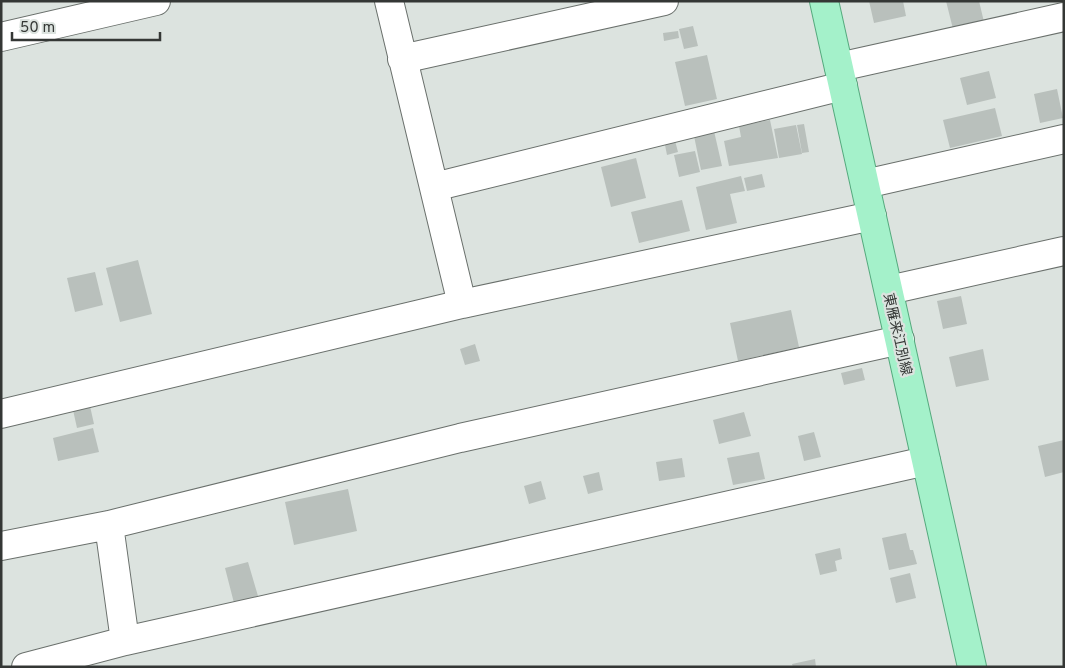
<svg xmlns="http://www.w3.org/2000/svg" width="1065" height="668" viewBox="0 0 1065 668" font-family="Overpass,'Noto Sans JP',sans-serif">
<rect width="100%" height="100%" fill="#dce3df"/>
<path fill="#b9c0bc" d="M869,1H903L906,16L874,23Z
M946,1H979L984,22L953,29Z
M693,26L698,46L684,49L679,29Z
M678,31L679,38L664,41L663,33Z
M707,55L717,99L685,106L675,62Z
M989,71L996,98L967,105L960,78Z
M1057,89L1063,118L1040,123L1034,94Z
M995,108L1002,136L950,148L943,120Z
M770,120L778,158L729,166L724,141L741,137L739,126Z
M804,124L809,152L802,153L797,125Z
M796,125L802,154L779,158L774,129Z
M714,131L722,166L701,170L694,136Z
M673,133L678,152L667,155L663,135Z
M695,151L700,172L679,177L674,155Z
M636,158L646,198L611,207L601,167Z
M762,174L765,187L747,191L744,178Z
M741,176L745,191L730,194L737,223L706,230L696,187Z
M682,200L690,231L639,243L631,212Z
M138,260L152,314L120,322L106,268Z
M95,272L103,305L75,312L67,278Z
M961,296L967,324L943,329L937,301Z
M791,310L799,347L738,361L730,323Z
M475,344L480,361L465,365L460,349Z
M983,349L989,380L956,387L949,357Z
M862,368L865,380L844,385L841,373Z
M90,406L94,424L77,428L73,410Z
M744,412L751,436L719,444L713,420Z
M93,428L99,452L58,461L53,438Z
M814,432L821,457L804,461L798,436Z
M1064,440V472L1045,477L1038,446Z
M759,452L765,479L733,485L727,458Z
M682,458L685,477L659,481L656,462Z
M599,472L603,490L588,494L583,476Z
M541,481L546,499L529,504L524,486Z
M348,489L357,531L294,545L285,502Z
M906,533L910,550H913L917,564L889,570L882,538Z
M840,548L842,559L835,561L837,571L820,575L815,554Z
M248,562L258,596L234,603L225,568Z
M910,573L916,598L896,603L890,578Z
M815,659L816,667H793L792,664Z"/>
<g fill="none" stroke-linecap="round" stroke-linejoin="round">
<g stroke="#6a706c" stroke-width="30">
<path id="minor" d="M389,1L462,304
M1,37L156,1
M402,59L664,1
M839,67L1064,17
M865,184L1064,139
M434,187L843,86
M889,290L1064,251
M1,414L462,304L872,216
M1,546L109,525L460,438L900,340
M125,641L926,461
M26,667L125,641L109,525"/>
</g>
<g stroke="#55aa7e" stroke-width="30">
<path id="major" d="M824,1L972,667"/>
</g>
<use href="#minor" stroke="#fff" stroke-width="28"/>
<use href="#major" stroke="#a4f1ca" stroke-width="28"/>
</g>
<g text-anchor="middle" stroke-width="4.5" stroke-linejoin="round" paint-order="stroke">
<g font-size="14" fill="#343735" stroke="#dce3df">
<text transform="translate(898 334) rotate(77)" y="5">東雁来江別線</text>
</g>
</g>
<rect width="1065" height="668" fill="none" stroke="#343735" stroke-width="5"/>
<path d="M12 32v8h148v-8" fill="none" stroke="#343735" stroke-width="2.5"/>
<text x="20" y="32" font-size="15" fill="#343735" stroke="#dce3df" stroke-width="4" paint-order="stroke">50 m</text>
</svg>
